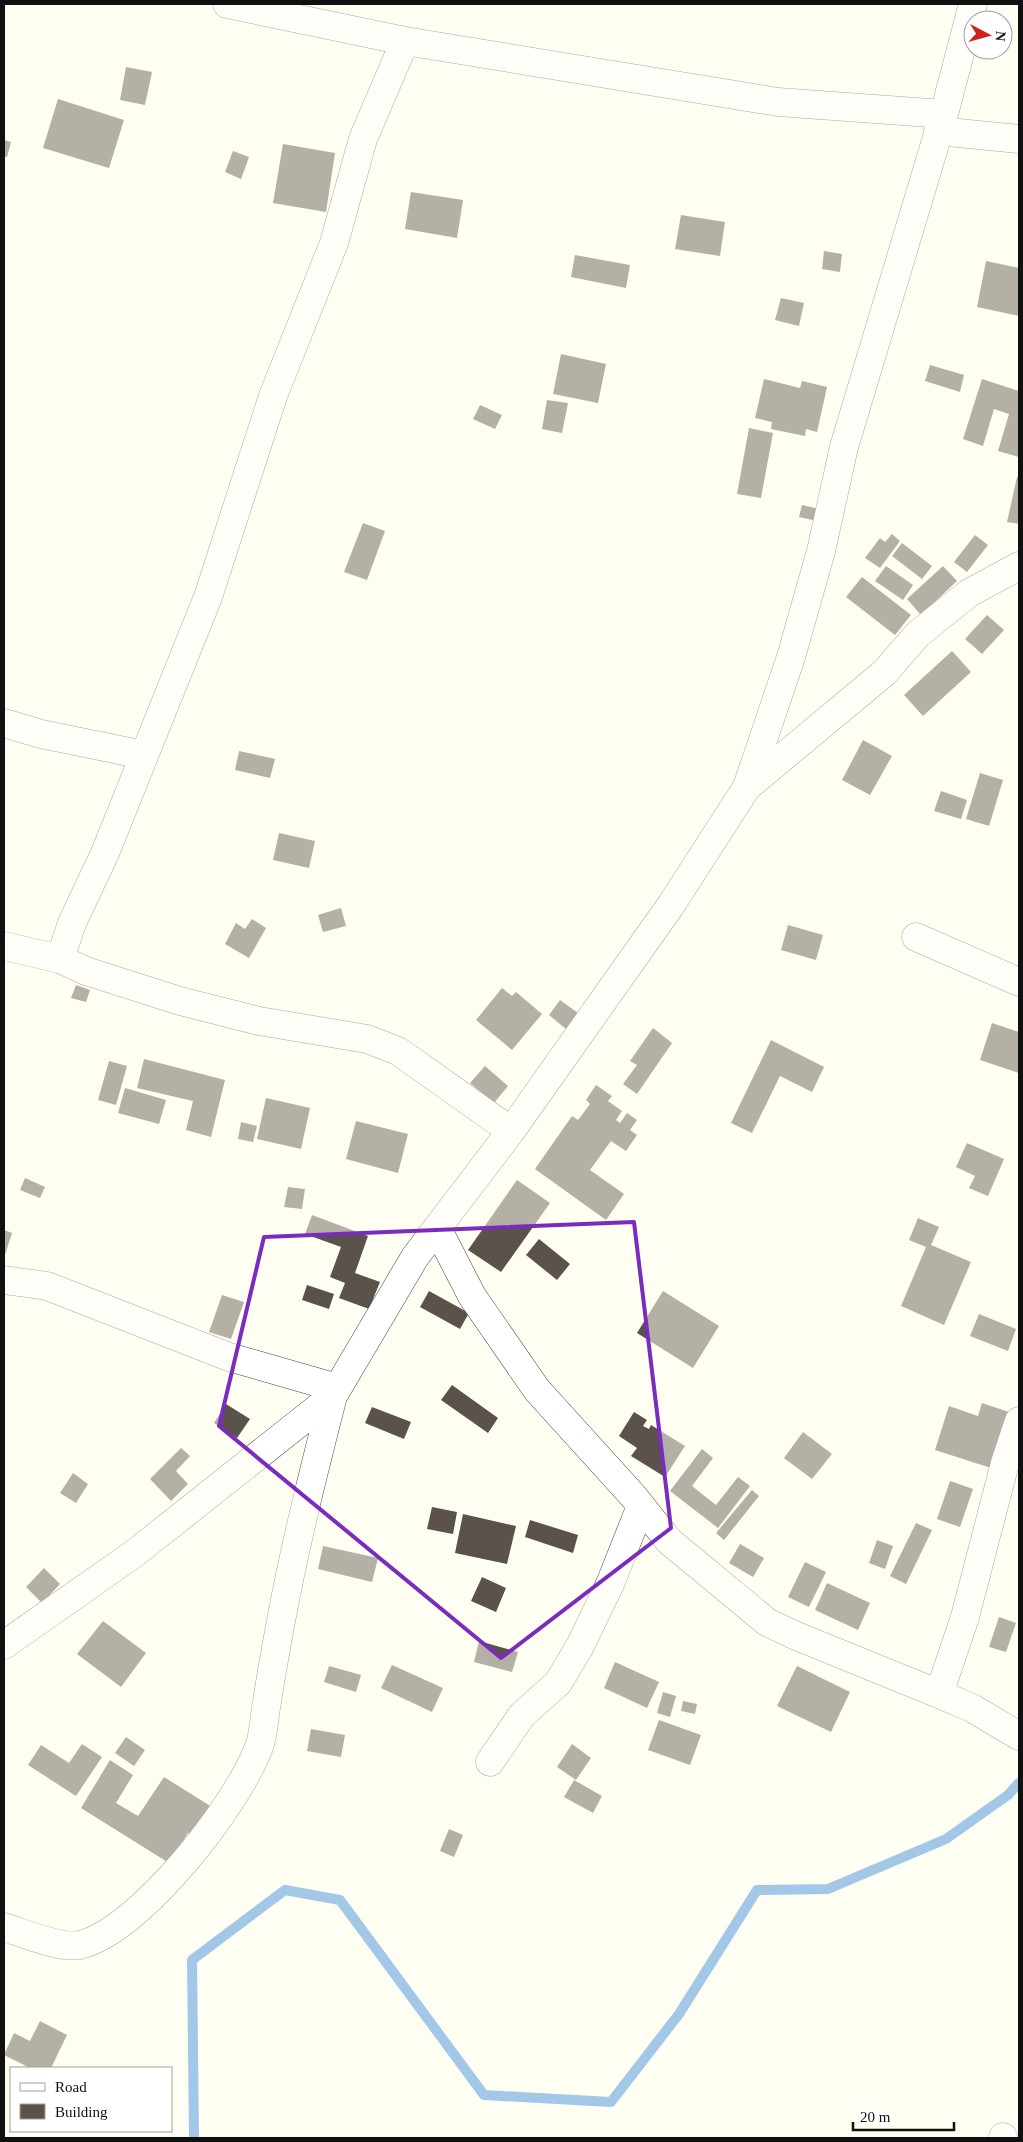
<svg xmlns="http://www.w3.org/2000/svg" width="1023" height="2142" viewBox="0 0 1023 2142" font-family="'Times New Roman',serif">
<rect width="100%" height="100%" fill="#fffef3"/>
<g fill="none" stroke-linecap="round" stroke-linejoin="round">
<path stroke="#3286da" stroke-width="10" d="M194,2138L192,1960L285,1890L340,1900L484,2095L611,2102L679,2014L757,1890L828,1889L946,1839L1008,1795L1019,1783"/>
</g>
<path fill="#5a524b" d="M126,67L152,72L145,105L120,100Z
M58,99L124,120L109,168L43,148Z
M4,140L11,142L7,157L4,156Z
M283,144L335,153L326,212L273,203Z
M233,151L249,157L241,179L225,172Z
M411,192L463,200L457,238L405,229Z
M681,215L725,222L720,256L675,249Z
M824,251L842,254L840,272L822,269Z
M575,255L630,265L626,288L571,277Z
M986,261L1019,268V316L977,307Z
M781,298L804,303L799,326L775,320Z
M561,354L606,364L598,403L553,394Z
M930,365L964,375L960,392L925,381Z
M764,379L800,388L802,381L827,387L817,432L806,429L805,436L771,429L772,422L755,418Z
M982,379L1019,391V457L998,451L1009,414L994,409L983,446L963,439Z
M547,400L568,403L562,433L542,429Z
M480,405L502,415L495,429L473,419Z
M749,428L773,433L761,498L737,494Z
M1017,477H1019V524L1007,522Z
M802,505L819,509L817,521L799,517Z
M363,523L385,531L367,580L344,572Z
M892,534L900,541L880,568L865,558L880,538L885,542Z
M975,535L988,545L967,572L954,562Z
M902,543L932,566L922,579L892,556Z
M886,566L913,585L903,600L875,581Z
M943,566L957,581L921,615L907,599Z
M862,577L911,615L895,635L846,597Z
M987,615L1004,630L982,654L965,639Z
M952,651L971,672L923,716L904,695Z
M863,740L892,756L870,795L842,780Z
M239,751L275,759L270,778L235,770Z
M980,773L1003,780L989,826L966,819Z
M941,791L967,800L961,819L934,811Z
M279,833L315,841L309,868L273,860Z
M341,908L346,926L323,932L318,915Z
M252,919L266,928L249,958L225,944L236,923L245,929Z
M788,925L823,935L816,960L781,950Z
M76,985L90,990L86,1002L71,998Z
M502,988L512,996L516,992L542,1014L512,1050L476,1020Z
M560,1000L578,1013L566,1029L549,1015Z
M992,1023L1019,1032V1073L980,1060Z
M653,1028L672,1043L637,1094L623,1084L637,1065L630,1061Z
M771,1040L824,1067L812,1092L780,1076L752,1133L731,1123Z
M144,1059L225,1080L211,1137L186,1130L193,1101L137,1088Z
M109,1061L127,1066L116,1105L98,1100Z
M485,1066L508,1086L494,1103L470,1083Z
M596,1085L612,1096L608,1101L622,1111L616,1120L620,1123L627,1113L637,1120L630,1130L637,1135L626,1151L611,1141L590,1170L624,1194L606,1220L535,1169L572,1116L578,1120L590,1104L586,1100Z
M125,1088L166,1100L159,1124L118,1113Z
M266,1098L310,1108L301,1149L257,1139Z
M356,1121L408,1134L398,1173L346,1159Z
M241,1122L257,1126L253,1142L238,1139Z
M967,1143L1004,1159L988,1196L969,1188L975,1176L956,1167Z
M25,1178L45,1187L40,1198L20,1190Z
M517,1180L550,1203L501,1272L468,1250Z
M288,1187L305,1189L302,1209L284,1207Z
M312,1215L368,1236L355,1273L380,1282L369,1309L339,1298L345,1283L330,1277L341,1247L305,1234Z
M918,1218L939,1227L931,1245L971,1262L944,1325L901,1306L926,1247L909,1240Z
M4,1230L12,1233L4,1258Z
M539,1239L570,1264L557,1280L526,1255Z
M307,1285L334,1294L329,1309L302,1300Z
M429,1291L469,1313L460,1329L420,1307Z
M663,1291L719,1326L693,1368L637,1333Z
M222,1295L244,1302L231,1339L209,1332Z
M979,1314L1016,1329L1008,1351L970,1336Z
M452,1385L498,1418L488,1433L441,1400Z
M982,1403L1009,1412L991,1468L935,1450L949,1406L978,1416Z
M226,1404L250,1419L237,1438L214,1423Z
M372,1407L411,1422L404,1439L365,1423Z
M634,1412L647,1420L643,1426L649,1429L651,1425L685,1446L665,1477L631,1456L637,1448L619,1436Z
M803,1432L832,1454L812,1479L784,1458Z
M181,1448L190,1456L176,1471L188,1484L171,1501L150,1479Z
M702,1449L713,1458L692,1486L716,1505L738,1477L750,1486L718,1528L670,1491Z
M73,1473L88,1484L76,1503L60,1493Z
M950,1481L973,1489L960,1527L937,1519Z
M752,1490L759,1496L724,1540L716,1533Z
M432,1507L457,1512L453,1534L427,1529Z
M463,1514L516,1526L507,1564L455,1553Z
M530,1520L578,1535L573,1553L525,1537Z
M916,1523L932,1530L906,1584L890,1576Z
M877,1540L893,1546L885,1569L869,1563Z
M740,1544L764,1558L753,1577L729,1563Z
M323,1546L378,1558L372,1582L318,1569Z
M805,1562L826,1572L809,1607L788,1597Z
M44,1568L60,1584L42,1603L26,1587Z
M482,1577L506,1588L496,1612L471,1601Z
M827,1583L870,1603L858,1630L815,1610Z
M999,1617L1016,1623L1006,1652L989,1647Z
M103,1621L146,1653L121,1687L77,1654Z
M479,1641L518,1652L512,1672L474,1662Z
M615,1662L659,1682L647,1708L604,1688Z
M392,1665L443,1688L432,1712L381,1688Z
M329,1666L361,1675L356,1692L324,1682Z
M797,1666L850,1692L831,1732L777,1706Z
M663,1692L676,1696L670,1717L657,1713Z
M683,1701L697,1704L695,1714L681,1711Z
M659,1720L701,1735L690,1765L648,1750Z
M311,1729L345,1735L341,1757L307,1751Z
M126,1737L145,1750L134,1766L115,1753Z
M82,1744L102,1757L76,1796L28,1765L41,1745L69,1763Z
M572,1744L591,1758L576,1780L557,1767Z
M110,1760L133,1775L116,1803L138,1816L164,1777L212,1807L194,1837L188,1833L169,1863L81,1808Z
M574,1780L602,1796L593,1813L564,1797Z
M449,1829L463,1835L454,1857L440,1851Z
M40,2021L67,2035L51,2068H30L4,2055L14,2033L30,2041Z"/>
<g fill="none" stroke-linecap="round" stroke-linejoin="round">
<g stroke="#434343" stroke-width="29">
<path id="street" d="M227,4L405,41L778,102L944,114
M938,131L1019,139
M4,723L41,734L144,755
M747,787L884,673L918,634L969,593L1019,566
M916,937L1019,982
M4,946L60,959L86,971L180,1001L259,1021L367,1039L398,1051L511,1131
M60,959L72,923L105,853L208,597L273,396L334,243L363,139L405,41
M437,1228L472,1296L537,1390L634,1497L669,1541L767,1622L794,1635L939,1694L972,1708L1019,1736
M4,1280L47,1286L229,1357L337,1388
M4,1645L135,1553L333,1396L415,1257L511,1131L671,905L747,787L791,657L821,551L844,447L944,114L973,4
M939,1694L965,1617L1005,1463L1019,1421
M490,1762L522,1715L558,1683L580,1646L610,1584L641,1506
M4,1927C23,1933 61,1949 80,1945C141,1930 238,1804 259,1747C264,1734 264,1717 267,1702C271,1675 276,1648 281,1621C295,1545 314,1470 333,1396
M1003,2138V2137"/>
</g>
<use href="#street" stroke="#fff" stroke-width="28"/>
</g>
<path d="M0 0H1023V2142H0ZM634,1222L671,1528L501,1658L219,1426L264,1237Z" fill="#fffef3" fill-opacity=".55" fill-rule="evenodd"/>
<path fill="none" stroke="#7b2cbf" stroke-width="4" stroke-linejoin="round" d="M634,1222L671,1528L501,1658L219,1426L264,1237Z"/>
<rect width="1023" height="2142" fill="none" stroke="#101010" stroke-width="10"/>
<rect x="10" y="2067" width="162" height="65" fill="#ffffff" stroke="#9f9f9f"/>
<rect x="20" y="2083" width="25" height="8" fill="#ffffff" stroke="#9f9f9f"/>
<text x="55" y="2092" font-size="15" fill="#101010">Road</text>
<rect x="20" y="2104" width="25" height="15" fill="#5a524b" stroke="#9f9f9f"/>
<text x="55" y="2117" font-size="15" fill="#101010">Building</text>
<g transform="translate(988 35) rotate(96)"><circle r="24" fill="#ffffff" stroke="#9f9f9f"/>
<path d="M0-4L9 19L0 12L-9 19Z" fill="#ce231a"/>
<text y="-8" font-size="14" font-weight="bold" text-anchor="middle" fill="#101010">N</text>
</g>
<path d="M853 2122v8h101v-8" fill="none" stroke="#101010" stroke-width="2.5"/>
<text x="860" y="2122" font-size="15" fill="#101010" stroke="#ffffff" stroke-width="4" paint-order="stroke">20 m</text>
</svg>
